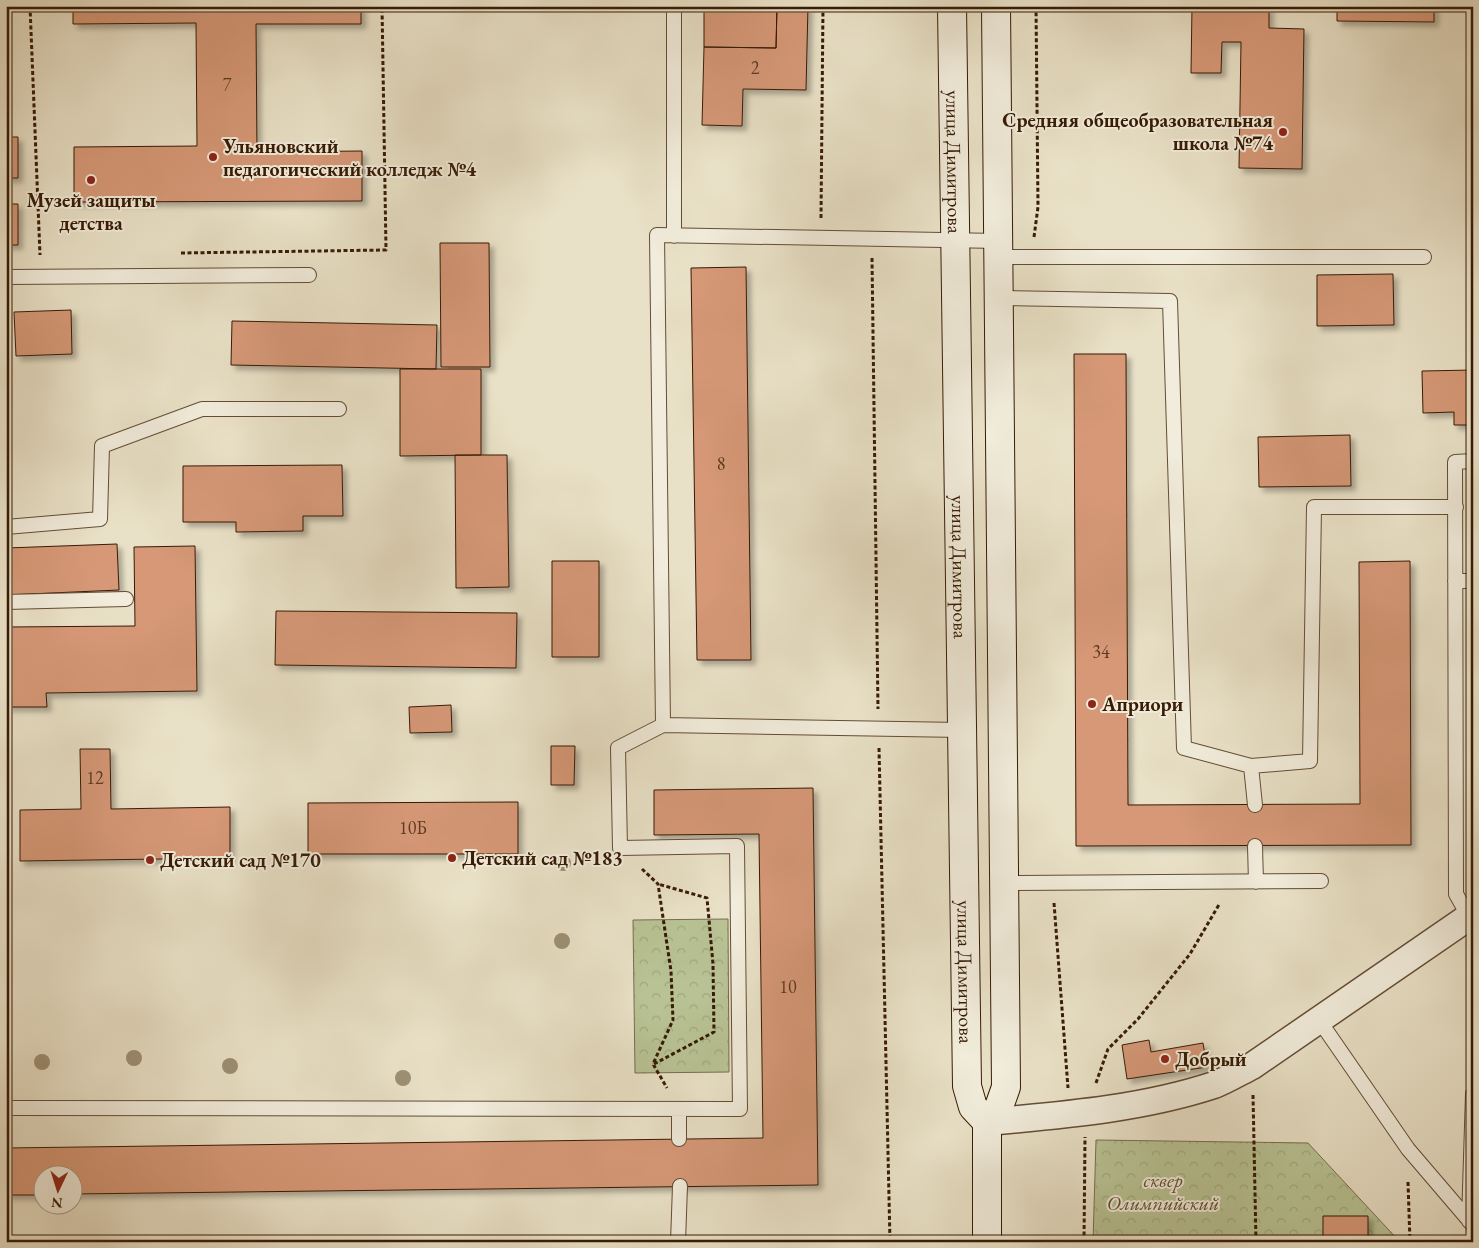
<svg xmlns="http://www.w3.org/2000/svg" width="1479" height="1248" viewBox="0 0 1479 1248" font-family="'EB Garamond',serif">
<defs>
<pattern id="park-crowns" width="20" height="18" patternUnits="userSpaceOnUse" patternTransform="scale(1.25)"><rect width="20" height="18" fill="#b8c294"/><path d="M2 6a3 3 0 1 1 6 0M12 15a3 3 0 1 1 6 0" fill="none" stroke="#9fa67e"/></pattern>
<filter id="shadow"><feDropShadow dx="4.5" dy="4.5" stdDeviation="2.5" flood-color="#0004"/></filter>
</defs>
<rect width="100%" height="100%" fill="#e9e1c7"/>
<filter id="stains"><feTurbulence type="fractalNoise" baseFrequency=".004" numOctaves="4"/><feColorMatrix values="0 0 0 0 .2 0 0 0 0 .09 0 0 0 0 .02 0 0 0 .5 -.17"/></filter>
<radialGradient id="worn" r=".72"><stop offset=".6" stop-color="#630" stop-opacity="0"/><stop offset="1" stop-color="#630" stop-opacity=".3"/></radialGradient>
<path fill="url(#park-crowns)" stroke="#786e4c" d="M728,919L729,1072L635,1073L633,920Z
M1096,1140L1308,1143L1400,1242H1093Z"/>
<path fill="#d69877" stroke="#371b05" filter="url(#shadow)" d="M73,6H361V24H256L257,152L362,151V201L74,202V147L197,146L196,23L73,24Z
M704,6H777L776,48L704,47Z
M777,6H808L806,90L743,89L742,126L702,125L704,47L776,48Z
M1192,6H1269V28L1304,29L1302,169L1239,168L1241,42H1222L1221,73H1191Z
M1337,6H1434V22L1337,21Z
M6,137H18V178H6Z
M6,204H18V245H6Z
M440,243H489L490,367H441Z
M746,267L751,660H697L691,268Z
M1393,274L1394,325L1317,326V275Z
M71,310L72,354L16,356L14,312Z
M232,321L437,325L436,369L231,365Z
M1074,354H1126L1128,805L1360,804L1359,562L1410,561L1411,845L1076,846Z
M400,369H481V455L400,456Z
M1473,370V425H1454V412L1423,413L1422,371Z
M1350,435L1351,486L1259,487L1258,437Z
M455,455H507L509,587L456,588Z
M342,465L343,516H303V531L236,532V522H183V466Z
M117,544L119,590L6,595V548Z
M195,546L197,691L46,693L47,707H6V627L135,626L134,547Z
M552,561H599V657H552Z
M276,611L517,613L516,668L275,665Z
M451,705L452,732L410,733L409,707Z
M551,746H575L574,785H551Z
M80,749H110L111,809L230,807V858L20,861V810L81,809Z
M813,788L818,1185L72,1194V1176H42V1195H6V1148L763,1138L759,834L654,835V790Z
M518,802V854H308V803Z
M1149,1040L1151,1052L1203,1043L1207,1067L1127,1079L1122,1045Z
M1323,1216H1368V1242H1323Z"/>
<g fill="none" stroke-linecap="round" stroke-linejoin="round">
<g stroke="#644c36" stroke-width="16">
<path id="lane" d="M674,6V236
M999,257H1424
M6,277L309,275
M998,298L1170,301L1184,748L1251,766L1310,761L1314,507H1456
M6,527L100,519L102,446L202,409H339
M1455,581H1473
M6,602L126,599
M663,725L962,730
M1251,766L1255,805
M1255,846L1256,882
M1004,883L1321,881
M1469,917L1456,894L1455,462L1473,461
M1319,1020L1408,1149L1473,1225
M6,1108L740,1109L737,846L620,848L618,748L663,725L657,235L999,241
M679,1139V1110
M1469,1221L1473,1094
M678,1242L680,1186"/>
</g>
<g stroke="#644c36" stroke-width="29">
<path id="street" d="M987,1122C1063,1115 1141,1109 1214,1085C1227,1080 1240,1072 1252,1066L1473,914"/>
</g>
<g stroke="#371b05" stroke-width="30">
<g id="secondary">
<path id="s1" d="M952,6L967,1086L973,1107L987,1122"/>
<path d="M987,1242V1122L999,1107L1006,1087L996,6"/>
</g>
</g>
<path stroke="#371b05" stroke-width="3" stroke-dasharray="4 2.5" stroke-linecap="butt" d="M30,6L40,255
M821,218L823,6
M1034,237L1038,207L1036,6
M181,253L386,250L382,6
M872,258L878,709
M879,748L890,1242
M642,869L658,884L671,971L673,1020L653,1064L667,1088
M1054,903L1068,1088
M654,1064L714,1032L713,964L707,898L658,884
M1096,1083L1108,1049L1138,1019L1190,954L1220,903
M1253,1095L1256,1242
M1408,1182L1410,1242
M1084,1242L1085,1137"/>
<use href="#lane" stroke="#f1ecdb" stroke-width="14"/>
<use href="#street" stroke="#f1ecdb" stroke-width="26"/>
<use href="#secondary" stroke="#f1ecdb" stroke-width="28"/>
</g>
<g fill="#9d9074">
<circle cx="563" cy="863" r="8"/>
<circle cx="562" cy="941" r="8"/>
<circle cx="134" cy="1058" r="8"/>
<circle cx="42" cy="1062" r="8"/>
<circle cx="230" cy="1066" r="8"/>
<circle cx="403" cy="1078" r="8"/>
</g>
<g fill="#8f2418" stroke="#f1ecdb" stroke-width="2">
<circle cx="1283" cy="132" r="5"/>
<circle cx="213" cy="157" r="5"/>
<circle cx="91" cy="180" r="5"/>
<circle cx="1092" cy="704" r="5"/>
<circle cx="452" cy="858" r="5"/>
<circle cx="150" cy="860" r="5"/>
<circle cx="1165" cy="1059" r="5"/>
</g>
<g text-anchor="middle" stroke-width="4" stroke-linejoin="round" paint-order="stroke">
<g font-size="18" fill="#5f3a22">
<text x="755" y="74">2</text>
<text x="227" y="91">7</text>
<text x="721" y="470">8</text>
<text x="1101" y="658">34</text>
<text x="95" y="784">12</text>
<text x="413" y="834">10Б</text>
<text x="788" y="993">10</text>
</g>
<g font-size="20" font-weight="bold" fill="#371b05" stroke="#f1ecdb" text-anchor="start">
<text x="1273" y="127" text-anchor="end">Средняя общеобразовательная<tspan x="1273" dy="23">школа №74</tspan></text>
<text x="223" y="153">Ульяновский<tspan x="223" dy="23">педагогический колледж №4</tspan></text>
<text x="91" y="207" text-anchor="middle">Музей защиты<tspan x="91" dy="23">детства</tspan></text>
<text x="1102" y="711">Априори</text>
<text x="462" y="865">Детский сад №183</text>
<text x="160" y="867">Детский сад №170</text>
<text x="1175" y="1066">Добрый</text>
</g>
<g font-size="20" fill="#371b05" stroke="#f1ecdb">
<text dy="7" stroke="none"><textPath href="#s1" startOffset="156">улица Димитрова</textPath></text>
<text dy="7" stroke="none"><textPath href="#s1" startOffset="561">улица Димитрова</textPath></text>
<text dy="7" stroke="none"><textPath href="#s1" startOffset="966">улица Димитрова</textPath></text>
</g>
<g font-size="20" font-style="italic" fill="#5e4d30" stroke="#f1ecdb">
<text x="1163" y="1187">сквер<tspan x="1163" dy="23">Олимпийский</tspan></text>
</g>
</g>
<rect width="1479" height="1248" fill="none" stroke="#e9e1c7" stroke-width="25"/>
<rect x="8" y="8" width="1464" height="1233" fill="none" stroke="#371b05" stroke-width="2.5"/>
<rect x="12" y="12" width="1454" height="1223" fill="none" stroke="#371b05"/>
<g transform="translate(58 1190) rotate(184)"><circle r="24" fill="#f1ecdb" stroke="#a79885"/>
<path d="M0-4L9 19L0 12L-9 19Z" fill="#8f2418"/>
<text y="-8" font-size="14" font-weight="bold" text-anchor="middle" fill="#371b05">N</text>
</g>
<rect width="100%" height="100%" filter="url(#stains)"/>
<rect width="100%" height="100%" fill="url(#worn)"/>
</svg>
